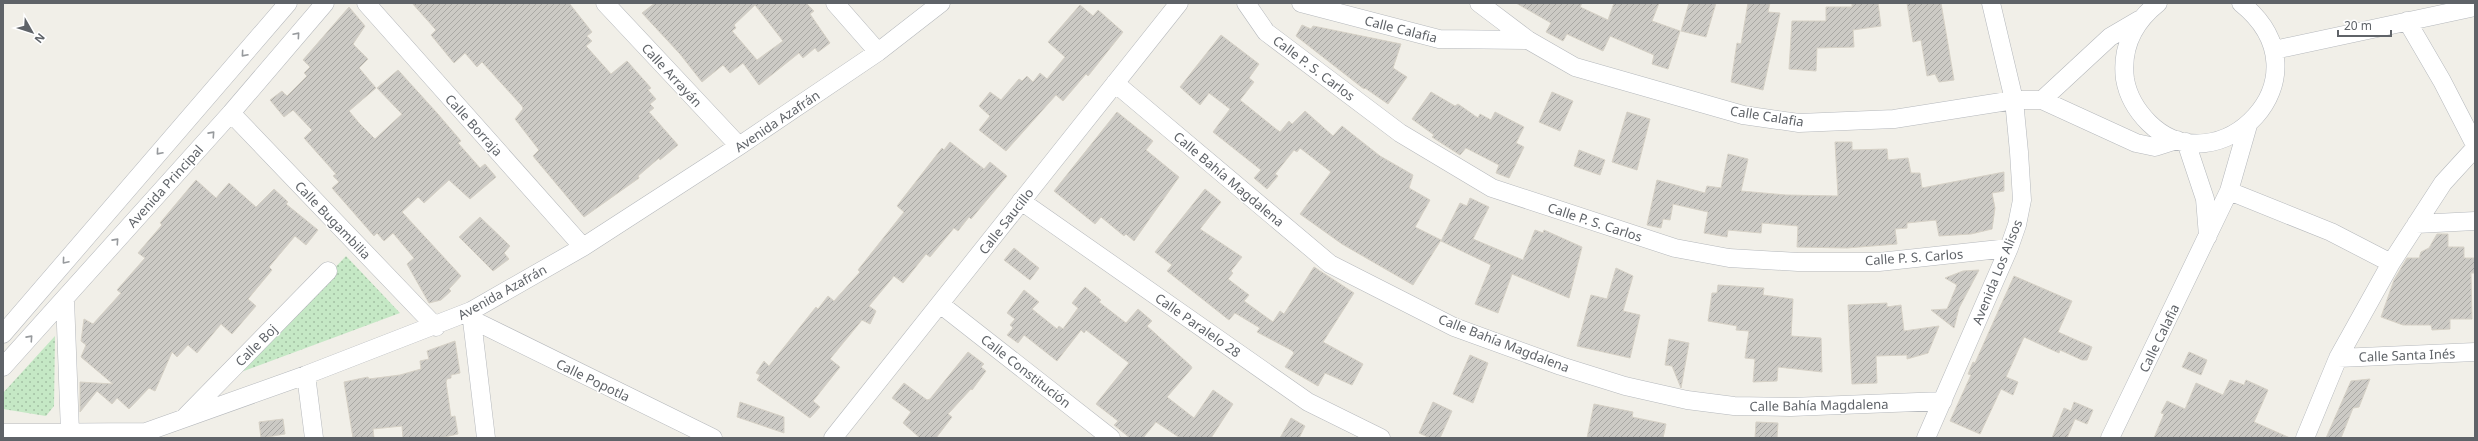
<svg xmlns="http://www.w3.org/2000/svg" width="2478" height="441" viewBox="0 0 2478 441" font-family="'Noto Sans',sans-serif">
<defs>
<pattern id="park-dots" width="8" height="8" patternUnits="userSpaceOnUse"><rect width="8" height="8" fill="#c5e8c5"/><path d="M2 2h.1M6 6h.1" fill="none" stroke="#a3c0a4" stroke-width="1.8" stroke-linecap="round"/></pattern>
<pattern id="building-hatch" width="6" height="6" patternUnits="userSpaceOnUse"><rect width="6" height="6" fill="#cccac5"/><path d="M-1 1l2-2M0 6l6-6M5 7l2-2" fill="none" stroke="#a9a8a4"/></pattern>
</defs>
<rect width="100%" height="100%" fill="#f1efe8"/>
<path fill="url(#park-dots)" d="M346,256L400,313L233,375Z
M55,336L54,406L46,416L3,409V393Z"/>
<path fill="url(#building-hatch)" stroke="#d6d1c6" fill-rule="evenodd" d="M412,3H569L592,32L587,36L592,41L586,46L611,74L627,61L651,88L648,90L656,99L650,104L654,108L649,112L678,145L660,160L659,158L638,176L639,178L584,217L533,156L539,150L515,119L523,109L522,106L482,62L477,67L465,53L454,63L431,35L436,30Z
M655,3H806L814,11L810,14L830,43L818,52L815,48L803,58L799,53L759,85L743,63L730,73L723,65L702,82L680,54L642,13ZM755,5L783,41L757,60L732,31L736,28L734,25Z
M1516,3H1582L1580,7L1608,20L1614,3H1659L1652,21L1680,31L1668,69L1652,64L1654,55L1610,36L1603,51L1567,34L1563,41L1546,32L1551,23Z
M1689,3H1716L1706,37L1681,31Z
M1748,3H1770L1768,12L1780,13L1763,90L1731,82L1737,43L1741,44Z
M1852,3H1878L1881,26L1853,30L1854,47L1817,48L1816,71L1789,69L1792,21H1826V7H1852Z
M1907,3H1941L1954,80L1939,82L1935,74L1927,76L1921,40L1913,42Z
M1080,5L1093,16L1098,10L1123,32L1088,76L1086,74L1063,101L1056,95L1006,151L979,130L990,116L979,106L990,92L1001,100L1019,79L1022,81L1027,76L1033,82L1040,73L1047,79L1065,57L1048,42Z
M349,7L365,26L353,44L368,59L359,68L376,88L349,111L359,123L375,139L402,114L377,88L398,70L437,113L461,141L458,143L480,168L485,164L496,177L470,199L449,180L424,203L418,197L402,212L461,276L449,289L451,291L441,300L429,303L407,264L414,258L393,233L384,241L377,233L374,236L332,188L339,182L333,176L336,174L304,138L312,130L293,110L284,117L270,100L282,91L287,96L307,76L304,73L310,67L303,60Z
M1302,25L1311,29L1313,26L1401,44L1393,68L1407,77L1388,104L1365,88L1364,89L1296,36Z
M1221,35L1259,64L1249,78L1254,82L1240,100L1276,129L1280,132L1289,121L1292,124L1305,111L1333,136L1342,126L1380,156L1413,175L1409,188L1430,200L1415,227L1441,240L1413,285L1342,244L1300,214L1331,172L1300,148L1297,152L1294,150L1275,174L1278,176L1267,189L1254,178L1261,170L1213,132L1230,109L1209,93L1200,105L1180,87Z
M1431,92L1455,106L1458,104L1478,118L1480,114L1491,120L1495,112L1524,127L1516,143L1524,147L1509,178L1496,173L1499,165L1466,148L1460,155L1432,137L1434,135L1412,119Z
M1552,92L1573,101L1560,131L1539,122Z
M1117,112L1153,141L1146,150L1179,177L1134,241L1126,234L1124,236L1101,217L1095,224L1054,191Z
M1627,112L1650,119L1637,170L1612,162Z
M950,142L984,169L990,162L1007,176L971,219L969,217L958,231L954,228L930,257L926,254L903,283L894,276L869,306L876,311L870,324L862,320L830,359L840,367L813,401L820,407L810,418L757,380L760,375L756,373L764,361L769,366L816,307L818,309L828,296L834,301L860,272L858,270L904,212L897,206L942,148L944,150Z
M1835,142H1852V150L1887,149L1888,160L1908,158L1911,173H1920L1922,188L2004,172V191L1992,193L1995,208L1992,229L1971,234L1939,236L1936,220L1907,223V228L1895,229L1897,244L1847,248L1797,247L1798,226L1762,223L1761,233L1728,230L1727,237L1704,233L1708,212L1673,204L1670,220L1663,219L1661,228L1647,225L1657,180L1705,193L1707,186L1721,188L1728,154L1748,159L1741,191L1786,195L1838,196Z
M1579,150L1605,160L1600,175L1574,166Z
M196,180L216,198L229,183L256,207L274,189L288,202L286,204L318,230L306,245L295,236L269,267L272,270L248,299L256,306L232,334L221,324L197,353L188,345L177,357L172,352L155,391L149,388L129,409L117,398L112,404L97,391L80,412V382L113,384L81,357L86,345L81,341L84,319L93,324L121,293L117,290L145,258L138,253L162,225L160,223Z
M1205,189L1221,202L1200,229L1242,257L1231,271L1233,273L1228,279L1249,295L1244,301L1273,322L1280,311L1284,314L1314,267L1354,293L1323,342L1363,364L1352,385L1325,373L1318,386L1285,367L1294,353L1291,350L1257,332L1260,328L1235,313L1229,320L1167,271L1172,265L1155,252Z
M1470,198L1489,207L1473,239L1523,260L1535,230L1543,233L1544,230L1582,247L1569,298L1512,274L1498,313L1475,304L1491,265L1441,241L1460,203L1467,206Z
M480,217L510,246L504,253L509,259L493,271L459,237Z
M2437,234H2448V247H2464V258H2475V273H2471L2472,319H2450V329L2432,330L2431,325H2403L2381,317L2394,280L2407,258H2419L2421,252L2429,248Z
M1014,248L1039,268L1030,280L1004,260Z
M1616,268L1633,276L1623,311L1640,315L1630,358L1577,346L1591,295L1607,299Z
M1979,270L1959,308L1954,328L1931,310L1947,309L1957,285L1945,278L1963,271Z
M2014,276L2072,301L2058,332L2092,347L2087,360H2082L2060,350L2059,353L2024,337L2006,377L2018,382L2013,395L2001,389L1980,434L1950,421L1971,375L1968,374L1973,362L1975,363Z
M1718,285L1764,288L1763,295L1793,299L1791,336L1821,338L1822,372L1778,367L1777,381L1753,382L1755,359L1745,358L1749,331L1736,330L1737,326L1708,321L1712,293H1717Z
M1085,287L1101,300L1099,302L1126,323L1138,309L1152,321L1147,326L1191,366L1192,368L1167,397L1194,418L1213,390L1233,404L1211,438H1180L1156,422L1143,438H1130L1114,425L1118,421L1096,404L1129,363L1086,330L1084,333L1081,330L1057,361L1024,335L1018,343L1007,335L1013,328L1010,325L1015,319L1007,313L1024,290L1039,302L1032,309L1057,329L1059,326L1063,329L1078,308L1072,303Z
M1887,303V307L1901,305L1904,331L1939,326L1928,353L1907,359V355L1876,356L1877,383L1852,384L1848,305Z
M1669,339L1689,343L1681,388L1672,366L1665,365Z
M455,341L460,373L451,375V378L447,379L446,382L451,417L455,416L458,434L440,438H403L402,426L373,429L374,438H353L344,382L368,377L369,379L400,375L421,369L420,361L429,359L427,351Z
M968,352L984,364L981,367L986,371L972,390L971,389L948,414L952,417L936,438H920L903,423L911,412L892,398L904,383L927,400L930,399Z
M2189,352L2207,360L2201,375L2182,367Z
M1470,355L1488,363L1473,403L1453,394Z
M2370,379L2359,407L2353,408L2341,438H2326L2351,381Z
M2230,380L2244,385L2246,380L2268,390L2254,422L2290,438H2154L2164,414L2161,413L2167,401L2185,409L2196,383L2223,395Z
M740,402L784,417V433L737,417Z
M1433,402L1452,411L1440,438H1430L1419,433Z
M2074,402L2093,410L2087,424L2075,419L2067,438H2052L2064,408L2071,411Z
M1594,404L1633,412L1632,417L1666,424L1663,438H1587Z
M1291,418L1305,426L1299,438H1280Z
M283,419L285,434L261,438L259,422Z
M1756,422L1778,423L1777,438H1755Z"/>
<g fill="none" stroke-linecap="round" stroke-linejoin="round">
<g stroke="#b5b8bc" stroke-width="19">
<path id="minor" d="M366,3L583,247
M605,3L739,146
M835,3L878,52
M1246,3L1266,32L1400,133L1492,188L1675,248L1729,258L1798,262H1879L2009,248
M1301,3L1439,39L1528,40
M1479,3L1528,40L1575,67L1743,115L1799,123L1894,119L2014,100H2042L2136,143L2155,147L2177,140
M2158,3C2134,22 2121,48 2125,79C2128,97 2137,111 2149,123C2217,190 2334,78 2241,3
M2407,21L2442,81L2475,145
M2274,50L2475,7
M1115,83L1330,264L1454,327L1561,366L1625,386L1687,400L1734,406L1791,407L1943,401
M2042,100L2110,37L2139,20
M231,113L436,327
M2186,142L2205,199L2208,236
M2229,191L2331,232L2391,263
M1021,201L1308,402L1381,438
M2416,224L2475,221
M65,299L70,432
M940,304L1111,438
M471,312L486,438
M473,320L713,438
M3,334L288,3
M2338,358L2475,352
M3,367L231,113L325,3
M306,375L314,438
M186,416L328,271
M3,433L146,432L306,375L471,311L583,247L739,146L878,52L941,3
M833,438L1179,3
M1926,438L2009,248L2017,225L2022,200L2019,152L2014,100L1991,3
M2110,438L2229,191L2248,125
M2305,438L2338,358L2391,263L2443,183L2475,148"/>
</g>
<use href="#minor" stroke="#fff" stroke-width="18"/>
</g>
<defs><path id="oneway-chevron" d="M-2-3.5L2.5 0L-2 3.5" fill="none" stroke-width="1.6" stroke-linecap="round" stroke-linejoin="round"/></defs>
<g stroke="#979a9d">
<use href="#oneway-chevron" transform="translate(297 35) rotate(-49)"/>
<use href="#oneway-chevron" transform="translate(244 54) rotate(131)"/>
<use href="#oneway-chevron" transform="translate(212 134) rotate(-48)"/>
<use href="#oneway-chevron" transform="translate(159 152) rotate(131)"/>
<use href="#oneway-chevron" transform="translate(116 241) rotate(-48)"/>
<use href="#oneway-chevron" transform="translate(65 261) rotate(130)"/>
<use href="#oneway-chevron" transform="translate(30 338) rotate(-48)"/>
</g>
<g text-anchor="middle" stroke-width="3" stroke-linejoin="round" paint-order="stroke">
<g font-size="13" fill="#5f6368" stroke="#fff">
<text transform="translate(1401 29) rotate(14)" y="5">Calle Calafia</text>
<text transform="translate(1314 68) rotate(37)" y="5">Calle P. S. Carlos</text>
<text transform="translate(672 75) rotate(47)" y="5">Calle Arrayán</text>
<text transform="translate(1767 116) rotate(9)" y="5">Calle Calafia</text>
<text transform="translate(777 121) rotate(-34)" y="5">Avenida Azafrán</text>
<text transform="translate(474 125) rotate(48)" y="5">Calle Borraja</text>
<text transform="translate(1229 179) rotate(40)" y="5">Calle Bahía Magdalena</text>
<text transform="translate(165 186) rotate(-48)" y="5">Avenida Principal</text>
<text transform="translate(333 220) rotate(46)" y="5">Calle Bugambilia</text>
<text transform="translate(1006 221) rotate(-52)" y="5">Calle Saucillo</text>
<text transform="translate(1595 222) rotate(18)" y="5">Calle P. S. Carlos</text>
<text transform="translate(1914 257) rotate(-4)" y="5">Calle P. S. Carlos</text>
<text transform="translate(1997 272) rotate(-68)" y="5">Avenida Los Alisos</text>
<text transform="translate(502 292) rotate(-29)" y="5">Avenida Azafrán</text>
<text transform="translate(1198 325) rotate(35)" y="5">Calle Paralelo 28</text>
<text transform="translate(2159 338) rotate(-64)" y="5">Calle Calafia</text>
<text transform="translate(1504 343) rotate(21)" y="5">Calle Bahía Magdalena</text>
<text transform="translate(256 345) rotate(-45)" y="5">Calle Boj</text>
<text transform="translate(2407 355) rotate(-2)" y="5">Calle Santa Inés</text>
<text transform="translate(1026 371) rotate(38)" y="5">Calle Constitución</text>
<text transform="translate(593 380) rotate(26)" y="5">Calle Popotla</text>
<text transform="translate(1819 405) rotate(-1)" y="5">Calle Bahía Magdalena</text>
</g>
</g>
<rect width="2478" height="441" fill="none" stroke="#5f6368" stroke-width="8"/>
<g transform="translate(32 32) rotate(129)" stroke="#ffffff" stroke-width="3" paint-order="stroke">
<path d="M0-3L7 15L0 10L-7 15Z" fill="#5f6368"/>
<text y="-6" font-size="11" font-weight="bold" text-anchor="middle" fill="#5f6368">N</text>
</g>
<path d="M2338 30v6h53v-6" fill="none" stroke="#5f6368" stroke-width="2"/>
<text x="2344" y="30" font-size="12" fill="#5f6368" stroke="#ffffff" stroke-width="3" paint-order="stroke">20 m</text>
</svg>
